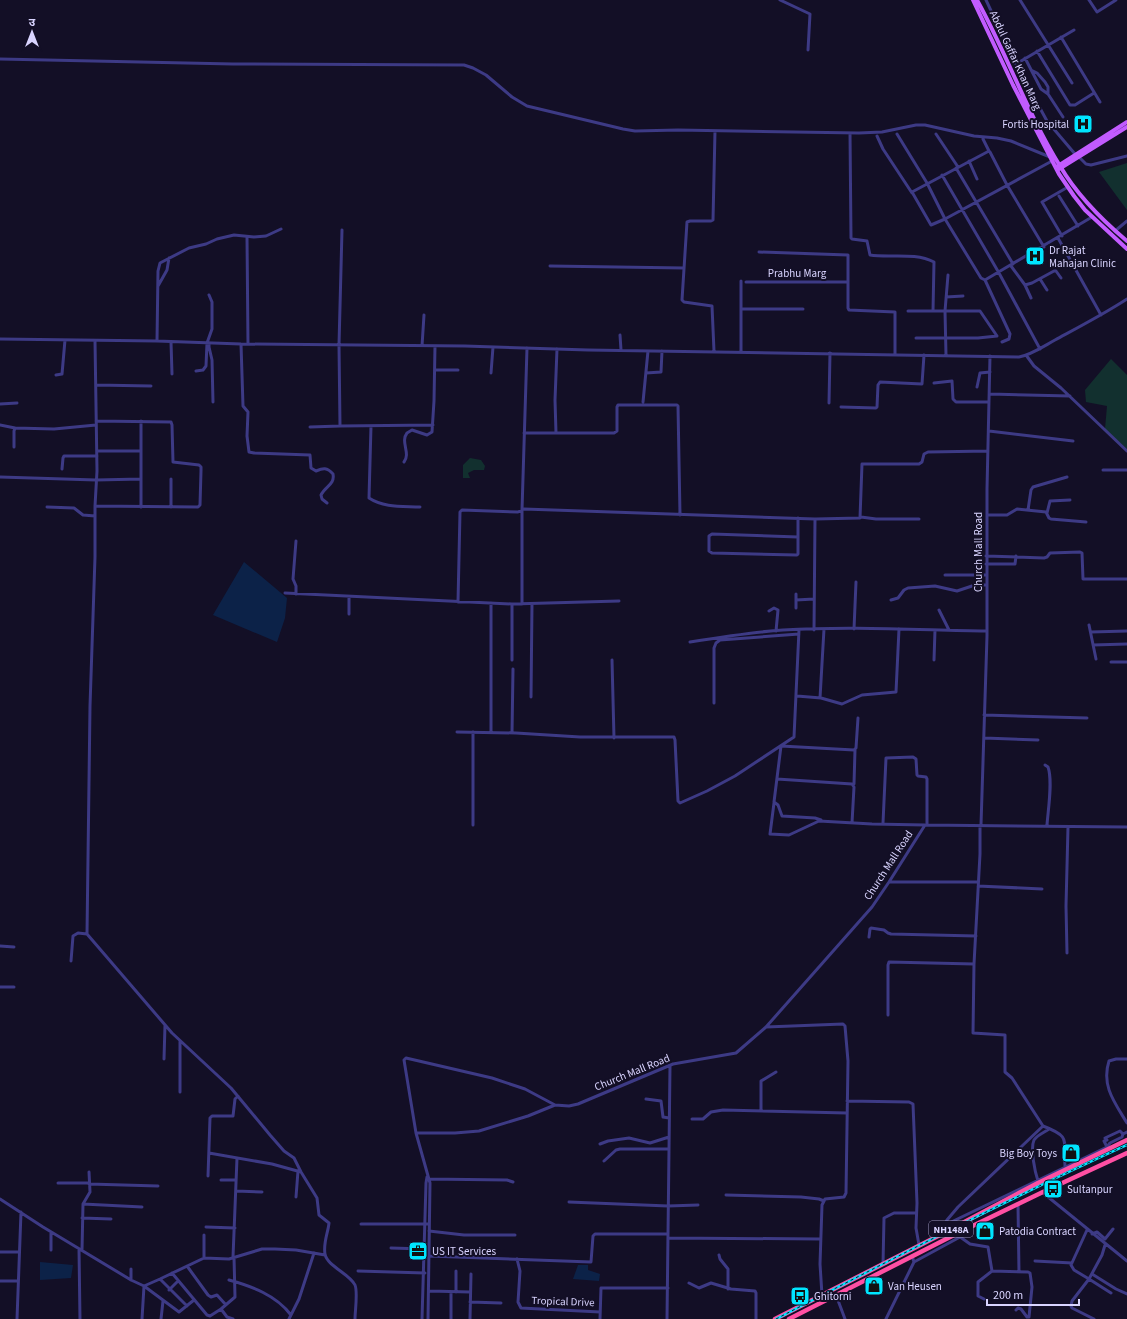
<svg xmlns="http://www.w3.org/2000/svg" width="1127" height="1319" viewBox="0 0 1127 1319" font-family="'Source Sans 3','Noto Sans Devanagari',sans-serif">
<rect width="100%" height="100%" fill="#130f26"/>
<path fill="#12302f" d="M1127,163V210L1099,172Z
M1111,359L1127,375V449L1105,429L1107,406L1086,402L1085,390Z
M470,458L481,460L485,466L484,470H474L468,473L470,478H463V465Z"/>
<path fill="#0c2248" d="M244,562L287,598L285,618L277,642L213,615Z
M40,1262L73,1265L71,1278L40,1280Z
M578,1265H588V1270L600,1274L599,1281L573,1279Z"/>
<g fill="none" stroke-linecap="round" stroke-linejoin="round">
<path stroke="#3d3a85" stroke-width="3" d="M780,0L810,14L808,50
M986,0L1016,64L1047,121L1075,154
M1020,0L1072,83
M1089,0L1097,12L1116,0
M1061,37L1100,102
M1037,51L1070,105H1075L1094,93
M1025,58L1041,89L1048,94
M0,59L233,64L464,65L473,68L486,75L512,97L527,106L623,129L635,131L678,130L859,133L882,132L916,125H925L974,136L997,138L1011,141L1050,157
M1016,64L1074,30
M1033,71L1037,73L1045,82L1048,87V94L1063,117
M850,133L851,238L852,239L867,241L870,255C890,258 915,252 934,262L933,311
M897,134L927,183L945,219L931,225L912,192L989,151L990,152L1007,185L1044,247
M936,134L958,167
M877,136L883,149L912,193
M983,139L989,151
M1079,157L1086,164L1091,165L1127,156
M969,161L977,179
M1052,161L945,219L981,278L985,280L1092,217
M956,168L1013,264
M942,175L999,273L1040,349
M1059,196L1078,226
M342,230L339,345L340,426L433,425
M1115,231L1127,221
M1062,236L1042,202L1068,187
M247,237L248,344
M1058,238L1101,315
M759,252L848,255V308L849,310L895,312V354
M550,266L684,268
M1011,266L1025,285L1032,283L1054,271H1056L1061,278
M1040,279L1047,290
M985,280L1010,334L1009,339L1002,342
M746,282H848
M1025,285L1031,298
M158,286L167,270L169,258
M946,297L963,296
M741,309H803
M908,311H980L997,336L978,338H916
M620,335L621,350
M0,339L157,341L241,344L465,346L588,350L1019,357C1031,355 1044,346 1055,340C1079,327 1104,314 1127,299
M95,341L97,471L95,506V557L90,706L87,934L172,1033L231,1088L270,1135L284,1151L294,1158L301,1172L317,1198L319,1215L329,1223C328,1233 323,1243 325,1254C327,1266 350,1274 355,1285C358,1292 355,1311 355,1319
M157,341L158,271L160,263L189,248L206,244L217,239L234,235L254,237L266,236L281,229
M171,342L172,374
M209,343V347L212,360L213,402
M241,344L243,406L248,412L247,436L249,452L254,453L310,455L311,468L316,471C323,468 327,467 333,474C335,485 325,486 321,495L322,499L327,503
M422,346L424,315
M714,351L712,306L684,302L682,300L687,222L690,221H711L713,220L715,131
M741,352V281
M946,355L945,311L948,275
M1026,355L1034,366L1061,388L1127,451
M435,370H458
M196,371L203,370L206,366L207,343L212,329V302L209,295
M491,373L493,347
M646,373L661,372L662,351
M56,375L62,374L65,340
M934,383L952,381L953,399L956,402H989
M96,385L151,386
M977,387L980,373L990,372
M990,394L1070,396
M643,402L648,351
M829,403L830,353
M0,404L17,403
M841,407L876,408L877,407L878,385L880,382L922,384L924,355
M141,421V507
M0,425L15,428
M371,426L369,498C384,508 403,506 420,507
M310,427L340,426
M989,431L1073,441
M524,433H614L617,431V407L618,405H677L678,406L680,515
M556,433L555,400L557,349
M14,447V431L15,428L54,429L96,425
M97,451H141
M404,462C411,453 400,442 407,433L412,430L427,435L432,432L434,401L435,346
M62,469L63,458L64,456H97
M1103,470H1127
M0,477L96,480L141,479
M171,479V507
M95,506L198,507L200,505L201,471V467L199,465L173,462L172,425L171,422L96,421
M47,507L74,508L83,515L95,516
M1028,510L1031,490L1033,487L1067,477
M1047,513L1050,501L1070,500
M987,515H1007L1017,509L1046,512L1049,518L1051,519L1086,522
M861,517L876,519H919
M798,518V554L797,555L712,553L709,551V536L712,534L798,537
M986,556L1044,558L1047,557L1050,553L1080,552L1082,553L1083,579H1127
M986,564H1015L1016,556
M945,575H986
M285,593L512,604L619,601
M296,594V586L293,579L296,541
M349,597V614
M796,600L814,599
M891,600L898,598L904,590L908,588L935,586L957,591L975,585H986
M458,602L460,512L462,510L518,512L524,509L815,519L860,518L862,464H919L922,462L924,454L928,452L988,451
M522,604V510L527,348
M796,608V594
M939,610L949,630
M769,611L774,608L778,610L776,631
M1089,625L1096,659
M854,629L856,582
M814,630L815,519
M1091,632L1127,631
M690,642C721,637 752,632 783,630C851,626 919,630 986,631
M1093,645L1127,644
M512,660V604
M612,660L614,738
M934,660L935,630
M1111,662H1127
M797,696L821,698L842,704L862,695L896,692L899,629
M531,697L532,604
M820,698L824,629
M714,703V648L716,643L720,640L799,634
M984,715L1087,718
M457,732L516,733L580,737H674L675,740L678,801L680,803L707,791L735,776L794,737L799,630
M473,732V825
M491,732V603
M512,733L513,669
M984,738L1038,740
M1045,765L1048,767C1053,781 1048,810 1047,825
M777,779L852,784L854,787L852,823
M854,784L855,750
M774,803L770,834L789,835L819,821L872,824L925,825
M821,820L815,818L782,816L778,805L774,802L781,746L854,750L856,748L858,718
M883,823L886,758L913,757L916,759L917,775L918,776L926,777L927,779V824
M981,825L987,636V489L990,356
M889,882H978
M978,886L1042,889
M869,937L870,929L871,928L884,930L888,933L891,934L976,936
M0,946L14,947
M1067,953L1066,906L1068,827
M71,961L73,936L78,933L87,934
M0,987H14
M888,1015V965L889,962L974,964
M766,1027L843,1024L845,1026L848,1061L846,1193L844,1197L825,1199L822,1205L820,1264L822,1295
M180,1041V1092
M164,1059L165,1025
M1127,1059H1116L1109,1061C1101,1086 1115,1103 1127,1123
M646,1099L661,1101L663,1117L669,1118
M847,1101L909,1102L913,1104L917,1203L916,1228L919,1245
M761,1111V1081L776,1072
M692,1119H703L711,1112L723,1110L847,1113
M1043,1126C1072,1137 1063,1140 1065,1166
M416,1133H455L479,1131L528,1116L555,1105
M600,1144L608,1141L629,1138L650,1143L669,1137
M1107,1147L1110,1143L1122,1137L1123,1134
M209,1153L272,1164L301,1172
M604,1161L616,1150L620,1149H668
M208,1176L210,1118L212,1116H233L235,1099L238,1096
M428,1179L507,1180L513,1182
M221,1180H236
M1038,1181C1035,1172 1030,1149 1034,1140C1037,1135 1045,1132 1049,1129
M58,1183H89
M89,1184L158,1186
M236,1191L262,1192
M1042,1192L1127,1261
M726,1195L801,1197L819,1199L824,1201
M296,1197L298,1171
M0,1199L43,1227L131,1280L144,1286L179,1312L194,1300
M569,1202L668,1206L698,1205
M83,1204L142,1207
M1018,1205L1019,1272
M82,1218L111,1219
M361,1224H429
M943,1226L1107,1147L1104,1141L1107,1140L1105,1138L1120,1131L1123,1134L1127,1132
M206,1227L235,1228
M1087,1230L1071,1265L1074,1270L1089,1279L1072,1301L1071,1306L1072,1308L1094,1319
M429,1231L464,1235H515
M956,1234L970,1244L988,1247L992,1271L1028,1272L1030,1273L1032,1287L1029,1317H1027L1021,1309L1018,1308L1016,1310
M1092,1234L1097,1232L1105,1239L1113,1229
M204,1235V1258
M939,1235L947,1220L958,1207L1043,1126L1012,1078L1005,1072V1035L973,1033L974,964L980,854V826
M668,1238L820,1239
M1105,1245L1102,1255L1089,1279L1111,1293
M391,1248L424,1249
M79,1249L80,1319
M51,1250V1232
M82,1250L83,1204L90,1192L89,1172
M0,1252H19
M719,1255L720,1259L728,1269V1289
M429,1256L591,1262L593,1236L595,1234H668
M233,1257L237,1158
M517,1259L520,1271L518,1302L521,1308L600,1312
M1035,1261L1072,1263
M914,1262L960,1237
M883,1264L884,1218L894,1213H916
M187,1266L208,1295L211,1297L217,1295L226,1305
M131,1269V1280
M358,1271L425,1273
M172,1273L207,1315L210,1316L221,1309L235,1297L234,1257
M1092,1274L1116,1289L1127,1294
M160,1279L187,1306
M229,1280C251,1286 276,1295 291,1315
M0,1281H18
M689,1283L699,1288L711,1283L731,1289L755,1291L756,1293V1319
M169,1290L178,1281
M429,1291L470,1292
M456,1292V1271
M836,1295L845,1319
M984,1299L978,1296V1282L992,1271
M470,1302L501,1303
M221,1309L227,1317L233,1319
M17,1319L21,1212
M142,1319L144,1286L160,1279L204,1258L229,1259L262,1249H275L296,1250L325,1255
M161,1319L163,1301
M289,1319L299,1299L314,1253
M422,1319L426,1183L427,1177
M428,1319L430,1183L416,1133L404,1060L406,1058L492,1078L525,1089L555,1105L569,1106L578,1104L673,1064L736,1053L766,1027L872,907L889,882L925,825L1127,827
M451,1319V1292
M470,1319L471,1274
M600,1319L601,1288H668
M667,1319L670,1066
M886,1319L914,1262L912,1256"/>
<path stroke="#c25bff" stroke-width="4" d="M973,0L1013,85L1059,174L1074,196L1085,210L1127,249
M977,0C1007,54 1027,113 1060,166C1077,195 1102,220 1127,241
M1058,166L1127,122
M1059,169L1127,127"/>
<path stroke="#ff4fa3" stroke-width="4.5" d="M775,1319L938,1236L1038,1183L1127,1140
M789,1319L956,1234L1045,1191L1127,1153"/>
<g stroke="#00e5ff" stroke-width="2.5">
<path id="rail" d="M776,1319C892,1259 1008,1199 1127,1145"/>
</g>
<use href="#rail" stroke="#130f26" stroke-width="1" stroke-dasharray="3" stroke-linecap="butt"/>
</g>
<defs>
<g id="hospital-square" transform="scale(1)"><rect x="-9" y="-9" width="18" height="18" rx="4" fill="#00e5ff" stroke="#130f26"/><path d="M-5-5h3v3.5h4V-5h3V5h-3V1.5h-4V5h-3Z" fill="#111"/></g>
<g id="shop-square" transform="scale(1)"><rect x="-9" y="-9" width="18" height="18" rx="4" fill="#00e5ff" stroke="#130f26"/><path d="M-5-2.5h2.3a2.7 3.5 0 0 1 5.4 0H5L5.5 6h-11ZM-1.5-2.5h3a1.5 2.3 0 0 0-3 0Z" fill="#111"/></g>
<g id="bus-square" transform="scale(1)"><rect x="-9" y="-9" width="18" height="18" rx="4" fill="#00e5ff" stroke="#130f26"/><path d="M-5-6H5V4H4V6H2V4H-2V6H-4V4H-5ZM-3.5-4V0h7V-4ZM-3.5 1.2v1.5H-2V1.2ZM2 1.2v1.5H3.5V1.2Z" fill="#111"/></g>
<g id="office-square" transform="scale(1)"><rect x="-9" y="-9" width="18" height="18" rx="4" fill="#00e5ff" stroke="#130f26"/><path d="M-6-3h4V-5.5h4V-3h4V5H-6ZM-1-4.5V-3h2v-1.5ZM-6 0V1H6V0Z" fill="#111"/></g>
</defs>
<g fill-rule="evenodd">
<use href="#hospital-square" x="1083" y="124"/>
<use href="#hospital-square" x="1035" y="256"/>
<use href="#shop-square" x="1071" y="1153"/>
<use href="#bus-square" x="1053" y="1189"/>
<use href="#shop-square" x="985" y="1231"/>
<use href="#office-square" x="418" y="1251"/>
<use href="#shop-square" x="874" y="1286"/>
<use href="#bus-square" x="800" y="1296"/>
</g>
<g text-anchor="middle" stroke-width="4" stroke-linejoin="round" paint-order="stroke">
<rect fill="#130f26" stroke="#9e99be" stroke-width="1" x="929" y="1221" width="44" height="16" rx="3"/>
<g font-size="10" font-weight="bold" fill="#d9d4ff">
<text x="951" y="1233">NH148A</text>
</g>
<g font-size="11" fill="#d9d4ff" stroke="#130f26">
<text transform="translate(1016 60) rotate(65)" y="4">Abdul Gaffar Khan Marg</text>
<text x="797" y="277">Prabhu Marg</text>
<text transform="translate(978 552) rotate(-90)" y="4">Church Mall Road</text>
<text transform="translate(888 865) rotate(-57)" y="4">Church Mall Road</text>
<text transform="translate(632 1072) rotate(-22)" y="4">Church Mall Road</text>
<text transform="translate(563 1301) rotate(2)" y="4">Tropical Drive</text>
</g>
<g font-size="11" fill="#d9d4ff" stroke="#130f26" text-anchor="start">
<text x="1069" y="128" text-anchor="end">Fortis Hospital</text>
<text x="1049" y="254">Dr Rajat<tspan x="1049" dy="13">Mahajan Clinic</tspan></text>
<text x="1057" y="1157" text-anchor="end">Big Boy Toys</text>
<text x="1067" y="1193">Sultanpur</text>
<text x="999" y="1235">Patodia Contract</text>
<text x="432" y="1255">US IT Services</text>
<text x="888" y="1290">Van Heusen</text>
<text x="814" y="1300">Ghitorni</text>
</g>
</g>
<g transform="translate(32 32)" stroke="#130f26" stroke-width="3" paint-order="stroke">
<path d="M0-3L7 15L0 10L-7 15Z" fill="#d9d4ff"/>
<text y="-6" font-size="11" font-weight="bold" text-anchor="middle" fill="#d9d4ff">उ</text>
</g>
<path d="M987 1299v6h92v-6" fill="none" stroke="#d9d4ff" stroke-width="2"/>
<text x="993" y="1299" font-size="12" fill="#d9d4ff" stroke="#130f26" stroke-width="3" paint-order="stroke">200 m</text>
</svg>
